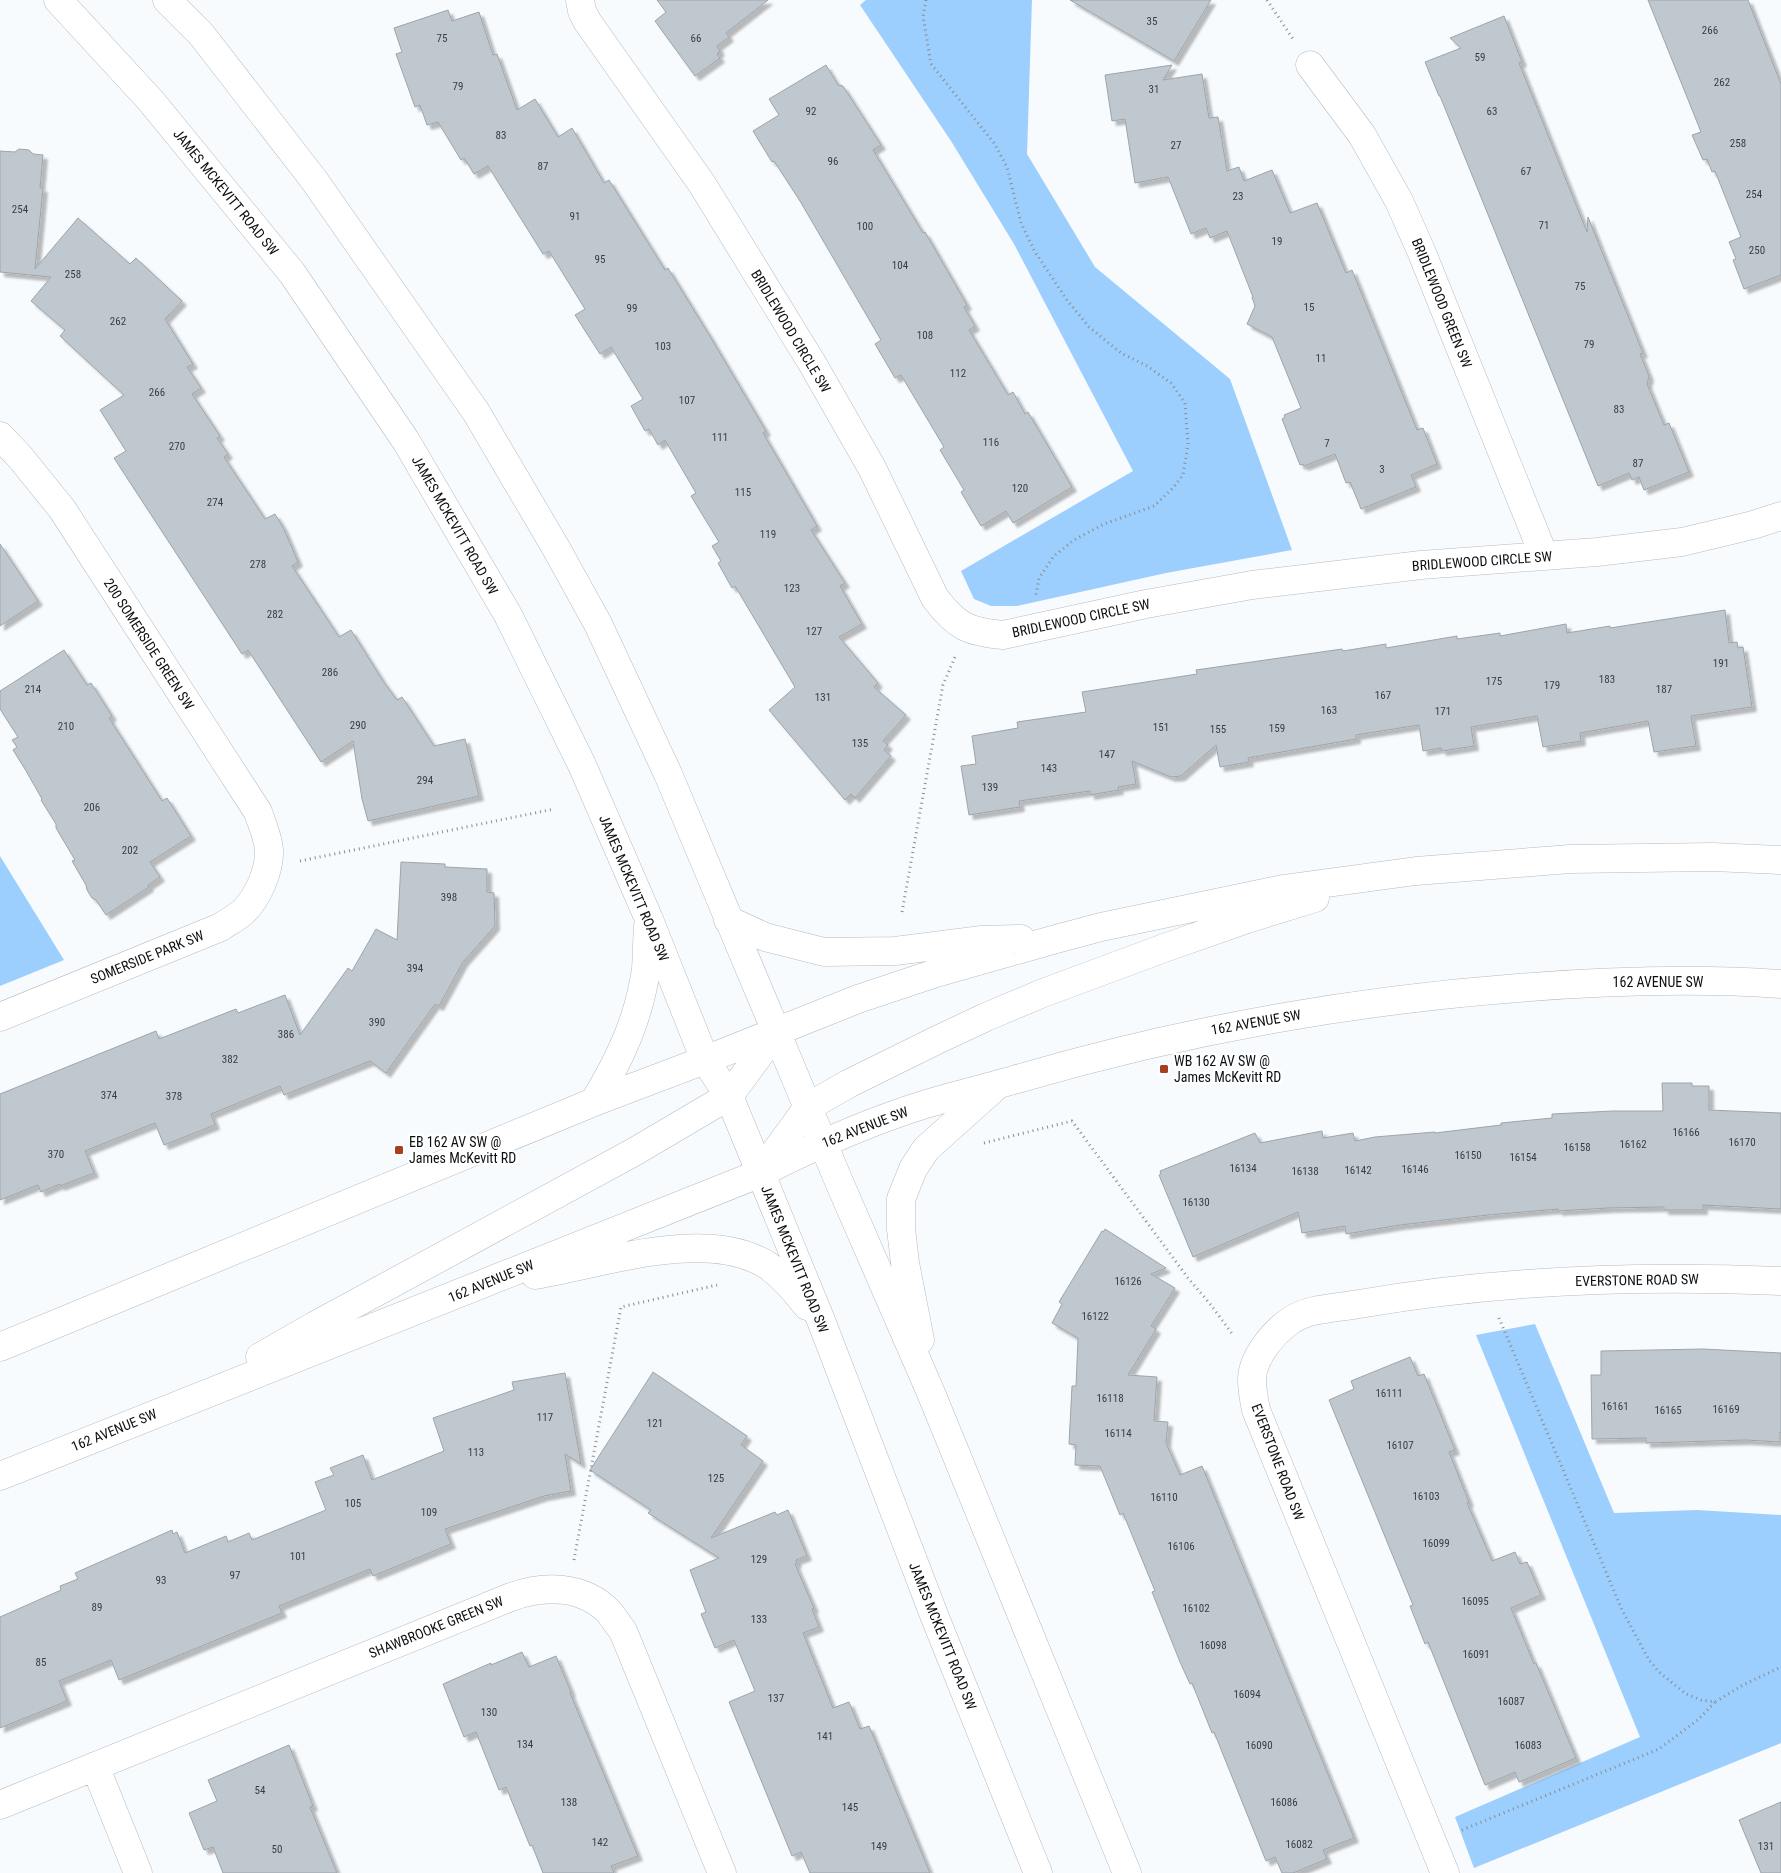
<svg xmlns="http://www.w3.org/2000/svg" width="1781" height="1873" viewBox="0 0 1781 1873" font-family="'Roboto Condensed',sans-serif">
<defs>
<filter id="shadow"><feDropShadow dx="4.5" dy="4.5" stdDeviation="1" flood-color="#0004"/></filter>
</defs>
<rect width="100%" height="100%" fill="#f8fbfe"/>
<path fill="#9ccefe" d="M866,0H1032L1027,154L1095,267L1230,379L1292,550L1166,573L1017,606H991L974,599L961,571L1133,471L1014,244L951,141L860,5Z
M0,856L64,960L0,986Z
M1535,1324L1614,1513L1697,1510L1781,1515V1743L1474,1868L1455,1817L1640,1737L1476,1335Z"/>
<path fill="#c0c8cf" stroke="#9da4aa" filter="url(#shadow)" d="M657,0H768L726,33L729,37L717,46L720,51L717,54L720,58L695,76L655,21L666,12Z
M1070,0H1211L1174,61Z
M1648,0H1748L1781,84V275L1744,289L1733,260L1736,259L1729,242L1741,237L1715,171L1712,172L1707,159L1703,160L1692,135L1701,132Z
M448,10L452,21L479,12L493,55L497,54L517,110L535,99L558,137L572,128L604,183L609,180L665,270L668,268L711,338L766,431L763,433L817,526L811,530L845,583L840,586L862,624L839,637L878,683L874,687L906,715L883,741L888,745L884,750L891,756L855,798L851,794L845,800L769,710L795,687L735,586L732,588L718,563L721,561L712,546L719,542L691,496L696,493L665,440L658,445L649,429L645,431L631,406L643,399L611,347L600,354L575,315L585,309L549,251L543,254L488,166L474,174L464,158L461,160L438,122L427,125L420,105L415,107L396,54L402,52L394,28Z
M1504,16L1522,62L1519,63L1587,232L1588,217L1643,353L1640,354L1649,376L1647,384L1664,425L1669,423L1689,472L1644,490L1639,477L1632,480L1629,473L1598,486L1440,96H1439L1425,62L1461,48L1450,38Z
M826,65L838,85L843,86L881,145L873,150L923,233L925,232L967,305L964,307L975,326L969,330L1008,395L1013,392L1025,414L1028,412L1072,487L1013,523L1006,511L981,526L961,492L964,490L940,450L944,447L901,375L895,378L875,344L881,340L800,201L774,161L772,162L753,131L779,115L769,99Z
M1172,65L1163,80L1202,74L1209,118L1218,117L1227,171L1239,167L1244,181L1272,170L1290,213L1317,203L1346,273L1352,270L1417,430L1423,428L1437,464L1411,475L1416,487L1361,509L1350,482L1346,483L1335,454L1304,466L1303,464L1300,465L1282,419L1285,417L1284,415L1301,408L1272,337L1247,324L1255,306L1252,297H1253L1227,231L1210,238L1206,228L1191,234L1168,177L1135,183L1125,119L1112,121L1105,75Z
M19,149L29,150L33,154L43,155L40,188H43L35,269L78,218L130,264L136,258L182,301L165,319L193,364L187,367L201,388L192,394L220,436L217,438L228,454L224,457L265,519L275,514L283,527L298,562L292,566L339,637L351,630L383,681L397,700L402,697L434,746L465,739L479,796L368,821L362,799L353,741L321,762L248,650L242,654L114,458L126,451L100,410L124,395L60,336L65,330L31,301L51,277L0,272V151L15,152Z
M0,544L38,601L0,626Z
M1725,610L1729,643L1737,642L1738,648L1743,647L1752,707L1691,716L1696,746L1654,752L1648,721L1580,733L1581,741L1543,747L1537,716L1471,727L1474,746L1442,751L1441,748L1423,751L1419,725L1356,735V739L1248,758L1249,762L1220,767L1216,745L1181,776L1171,777L1132,761L1136,784L1118,787L1119,790L1090,795V791L1019,801L1020,807L969,815L961,766L976,764L972,736L1018,728L1017,722L1086,712L1082,692L1197,674L1196,670L1342,649L1343,651L1386,644V648L1457,636V639L1500,633V636L1566,624L1567,633L1610,626V628Z
M64,650L87,685L91,683L112,716L109,718L162,801L167,798L191,836L150,862L160,877L148,885L149,887L106,915L96,900L92,898L87,890L86,885L72,861L75,860L56,828V824L41,800L42,799L25,769L13,750L17,747L12,740L18,737L0,709V691Z
M401,862L445,864V867L487,869V892L494,893L495,926L463,962L439,1006L435,1004L386,1073L370,1061L284,1095L280,1086L211,1114L215,1125L164,1145L155,1123L85,1151L94,1173L60,1186V1184L41,1192L38,1185L0,1200V1094L156,1031L159,1039L236,1009L238,1013L285,995L300,1035L348,968L352,971L376,929L397,940Z
M1662,1083H1692V1086H1709V1110L1781,1113V1209L1703,1205V1210H1664V1207L1608,1208L1558,1211V1209L1488,1215L1400,1225L1346,1234L1345,1226L1302,1233L1298,1212L1193,1257L1159,1175L1161,1174L1160,1171L1255,1133L1260,1143L1322,1131L1323,1138L1353,1133L1355,1141L1375,1137L1435,1132V1133L1501,1125V1123L1552,1118V1114L1613,1111H1663Z
M1105,1229L1166,1268L1151,1274L1175,1288L1151,1326L1156,1329L1128,1375L1157,1377L1154,1421L1168,1422L1166,1443L1180,1475L1202,1466L1354,1838L1323,1850L1327,1859L1293,1873H1282L1275,1857L1266,1861L1214,1732L1212,1733L1192,1683L1190,1684L1180,1662L1152,1592L1155,1591L1123,1513L1120,1515L1100,1466L1075,1465L1076,1445L1069,1444L1072,1386H1076L1078,1338L1052,1323L1062,1304L1059,1302L1102,1231L1103,1232Z
M1703,1349L1781,1353V1433L1780,1432V1442L1746,1440L1646,1443V1438L1592,1439L1591,1375H1601V1351Z
M1410,1357L1418,1376L1424,1374L1455,1450L1449,1452L1469,1502L1467,1503L1492,1561L1515,1552L1520,1564L1527,1562L1541,1595L1511,1608L1534,1664L1536,1663L1576,1758L1519,1782L1515,1772L1485,1785L1428,1642L1425,1644L1410,1606L1413,1605L1329,1400L1354,1389L1351,1381Z
M653,1372L747,1436L741,1445L763,1461L711,1538L775,1512L777,1515L788,1510L807,1556L796,1560L797,1563L795,1564L814,1608L812,1609L819,1627L803,1633L833,1708L849,1702L860,1729L869,1726L930,1873H810L801,1852L792,1856L729,1702L755,1691L734,1640L715,1648L701,1614L706,1612L690,1570L719,1558L648,1513L651,1510L590,1470Z
M565,1373L581,1464L565,1454L571,1491L544,1496L445,1529L451,1544L373,1576L370,1569L279,1606L282,1613L119,1680L111,1660L59,1681L67,1701L0,1728V1617L61,1590L60,1586L78,1579L75,1573L172,1530L173,1534L177,1532L185,1553L226,1536L228,1542L249,1533L252,1540L326,1510L315,1482L334,1475L330,1468L363,1455L372,1480L444,1451L433,1418L514,1390L512,1382Z
M522,1652L529,1667L556,1656L571,1692L570,1693L638,1856L611,1866L614,1873H543L532,1845L530,1846L506,1787L499,1790L476,1732L464,1737L443,1684L491,1663V1665Z
M289,1745L313,1806L310,1807L337,1873H223L213,1847L204,1850L189,1813L217,1801L208,1780Z
M1781,1802V1873H1761L1739,1820Z"/>
<g fill="none" stroke-linecap="round" stroke-linejoin="round">
<g stroke="#b4bbc2" stroke-width="29">
<path id="minor" d="M580,0L582,11L587,21L702,184L812,363L872,468L935,598C956,626 968,632 1003,635L1146,604L1252,585L1421,565L1597,552L1682,542L1753,525L1781,516
M1310,65L1362,135L1399,201L1422,253L1544,556
M0,436L20,457L62,509L258,812C262,824 268,837 269,850C270,870 258,897 244,911C238,917 228,922 221,927L0,1017
M95,1766L138,1873
M0,1805L511,1597C544,1585 583,1585 609,1612C614,1618 618,1625 623,1631L722,1873
M1445,1873L1256,1410C1254,1400 1252,1390 1252,1380C1252,1358 1273,1333 1290,1321C1308,1308 1337,1308 1359,1304C1498,1280 1640,1275 1781,1281"/>
</g>
<g stroke="#b4bbc2" stroke-width="29">
<path id="secondary" d="M58,0L151,101L292,273L406,441L508,615L582,765L648,917L705,1060L729,1096L822,1323L936,1620L1038,1873
M167,0L201,34L314,180L476,412L556,548L598,624L668,774L840,1184L931,1393L1127,1873
M728,920L765,937L824,952L895,951L982,940L1021,939
M594,1102C620,1059 639,1019 646,969C647,955 647,940 648,926
M763,1169L808,1107L848,1084L937,1040L986,1017L1043,993L1167,947L1247,919L1315,898
M535,1275C601,1264 706,1227 767,1265C783,1276 795,1291 807,1306
M920,1340L905,1263L901,1229V1199L913,1169L926,1149L993,1089
M0,1347L594,1102L705,1060L858,999L936,973L1056,939L1101,927L1283,889L1416,871L1570,859L1713,857L1781,860
M260,1357L314,1326L634,1152L729,1096L776,1032
M0,1476L761,1173C814,1146 868,1122 926,1104C956,1095 987,1088 1017,1079C1181,1031 1348,1001 1518,988C1605,981 1694,978 1781,984"/>
</g>
<path stroke="#898c8f" stroke-width="3" stroke-dasharray="1 4" stroke-linecap="butt" d="M926,0L923,16L931,64L994,143L1007,167L1021,223L1035,252L1067,300L1089,327L1121,353L1147,366L1171,383L1185,403L1188,444L1183,475L1173,488L1154,506L1104,524L1074,540L1054,556L1039,578L1036,595
M1267,0L1293,39
M300,861L554,809
M902,912L943,685L955,657
M984,1143L1072,1121L1188,1278L1211,1305L1233,1335
M1499,1318L1622,1610L1649,1660L1659,1672L1686,1694L1701,1700L1715,1702L1743,1685L1781,1667
M574,1560L621,1307L717,1285
M1462,1830L1659,1749L1699,1719L1715,1702"/>
<use href="#minor" stroke="#fff" stroke-width="28"/>
<use href="#secondary" stroke="#fff" stroke-width="28"/>
</g>
<g fill="#a73f1f" stroke="#fff" stroke-width="2">
<rect x="1159" y="1064" width="10" height="10" rx="2.5"/>
<rect x="394" y="1145" width="10" height="10" rx="2.5"/>
</g>
<g text-anchor="middle" stroke-width="4.5" stroke-linejoin="round" paint-order="stroke">
<g font-size="11" fill="#393d40">
<text x="1152" y="25">35</text>
<text x="1710" y="34">266</text>
<text x="442" y="42">75</text>
<text x="696" y="42">66</text>
<text x="1480" y="61">59</text>
<text x="1722" y="86">262</text>
<text x="458" y="90">79</text>
<text x="1154" y="93">31</text>
<text x="811" y="115">92</text>
<text x="1492" y="115">63</text>
<text x="501" y="139">83</text>
<text x="1738" y="147">258</text>
<text x="1176" y="149">27</text>
<text x="833" y="165">96</text>
<text x="543" y="170">87</text>
<text x="1526" y="175">67</text>
<text x="1754" y="198">254</text>
<text x="1238" y="200">23</text>
<text x="20" y="213">254</text>
<text x="575" y="220">91</text>
<text x="1544" y="229">71</text>
<text x="865" y="230">100</text>
<text x="1277" y="245">19</text>
<text x="1757" y="254">250</text>
<text x="600" y="263">95</text>
<text x="900" y="269">104</text>
<text x="73" y="278">258</text>
<text x="1580" y="290">75</text>
<text x="1309" y="311">15</text>
<text x="632" y="312">99</text>
<text x="118" y="325">262</text>
<text x="925" y="339">108</text>
<text x="1589" y="348">79</text>
<text x="663" y="350">103</text>
<text x="1321" y="362">11</text>
<text x="958" y="377">112</text>
<text x="157" y="396">266</text>
<text x="687" y="404">107</text>
<text x="1619" y="413">83</text>
<text x="720" y="441">111</text>
<text x="991" y="446">116</text>
<text x="1327" y="447">7</text>
<text x="177" y="450">270</text>
<text x="1638" y="467">87</text>
<text x="1382" y="473">3</text>
<text x="1020" y="492">120</text>
<text x="743" y="496">115</text>
<text x="215" y="506">274</text>
<text x="768" y="538">119</text>
<text x="258" y="568">278</text>
<text x="792" y="592">123</text>
<text x="275" y="618">282</text>
<text x="814" y="635">127</text>
<text x="1721" y="667">191</text>
<text x="330" y="676">286</text>
<text x="1607" y="683">183</text>
<text x="1494" y="685">175</text>
<text x="1552" y="689">179</text>
<text x="33" y="693">214</text>
<text x="1664" y="693">187</text>
<text x="1383" y="699">167</text>
<text x="823" y="701">131</text>
<text x="1329" y="714">163</text>
<text x="1443" y="715">171</text>
<text x="358" y="729">290</text>
<text x="66" y="730">210</text>
<text x="1161" y="731">151</text>
<text x="1277" y="732">159</text>
<text x="1218" y="733">155</text>
<text x="860" y="747">135</text>
<text x="1107" y="758">147</text>
<text x="1049" y="772">143</text>
<text x="425" y="784">294</text>
<text x="990" y="791">139</text>
<text x="92" y="811">206</text>
<text x="130" y="854">202</text>
<text x="449" y="901">398</text>
<text x="415" y="972">394</text>
<text x="377" y="1026">390</text>
<text x="286" y="1038">386</text>
<text x="230" y="1063">382</text>
<text x="109" y="1099">374</text>
<text x="174" y="1100">378</text>
<text x="1686" y="1136">16166</text>
<text x="1742" y="1146">16170</text>
<text x="1633" y="1148">16162</text>
<text x="1577" y="1151">16158</text>
<text x="56" y="1158">370</text>
<text x="1468" y="1159">16150</text>
<text x="1523" y="1161">16154</text>
<text x="1243" y="1172">16134</text>
<text x="1415" y="1173">16146</text>
<text x="1358" y="1174">16142</text>
<text x="1305" y="1175">16138</text>
<text x="1196" y="1206">16130</text>
<text x="1128" y="1285">16126</text>
<text x="1095" y="1320">16122</text>
<text x="1389" y="1397">16111</text>
<text x="1110" y="1402">16118</text>
<text x="1615" y="1410">16161</text>
<text x="1726" y="1413">16169</text>
<text x="1668" y="1414">16165</text>
<text x="545" y="1421">117</text>
<text x="655" y="1427">121</text>
<text x="1118" y="1437">16114</text>
<text x="1400" y="1449">16107</text>
<text x="476" y="1456">113</text>
<text x="716" y="1482">125</text>
<text x="1426" y="1500">16103</text>
<text x="1164" y="1501">16110</text>
<text x="353" y="1507">105</text>
<text x="429" y="1516">109</text>
<text x="1436" y="1547">16099</text>
<text x="1181" y="1550">16106</text>
<text x="298" y="1560">101</text>
<text x="759" y="1563">129</text>
<text x="235" y="1579">97</text>
<text x="161" y="1584">93</text>
<text x="1475" y="1605">16095</text>
<text x="97" y="1611">89</text>
<text x="1196" y="1612">16102</text>
<text x="759" y="1623">133</text>
<text x="1213" y="1649">16098</text>
<text x="1476" y="1658">16091</text>
<text x="41" y="1666">85</text>
<text x="1247" y="1698">16094</text>
<text x="776" y="1702">137</text>
<text x="1511" y="1705">16087</text>
<text x="489" y="1716">130</text>
<text x="825" y="1740">141</text>
<text x="525" y="1748">134</text>
<text x="1259" y="1749">16090</text>
<text x="1528" y="1749">16083</text>
<text x="260" y="1794">54</text>
<text x="569" y="1806">138</text>
<text x="1284" y="1806">16086</text>
<text x="850" y="1811">145</text>
<text x="600" y="1846">142</text>
<text x="1299" y="1848">16082</text>
<text x="879" y="1850">149</text>
<text x="1766" y="1850">131</text>
<text x="277" y="1853">50</text>
</g>
<g font-size="14" fill="#0c0f11" stroke="#fff">
<text transform="translate(226 192) rotate(51)" y="5">JAMES MCKEVITT ROAD SW</text>
<text transform="translate(1442 303) rotate(68)" y="5">BRIDLEWOOD GREEN SW</text>
<text transform="translate(791 331) rotate(59)" y="5">BRIDLEWOOD CIRCLE SW</text>
<text transform="translate(455 525) rotate(60)" y="5">JAMES MCKEVITT ROAD SW</text>
<text transform="translate(1482 561) rotate(-4)" y="5">BRIDLEWOOD CIRCLE SW</text>
<text transform="translate(1081 618) rotate(-12)" y="5">BRIDLEWOOD CIRCLE SW</text>
<text transform="translate(149 644) rotate(57)" y="5">200 SOMERSIDE GREEN SW</text>
<text transform="translate(634 888) rotate(67)" y="5">JAMES MCKEVITT ROAD SW</text>
<text transform="translate(147 957) rotate(-22)" y="5">SOMERSIDE PARK SW</text>
<text x="1658" y="987">162 AVENUE SW</text>
<text transform="translate(1256 1022) rotate(-10)" y="5">162 AVENUE SW</text>
<text transform="translate(865 1127) rotate(-21)" y="5">162 AVENUE SW</text>
<text transform="translate(795 1259) rotate(68)" y="5">JAMES MCKEVITT ROAD SW</text>
<text transform="translate(1637 1280) rotate(-1)" y="5">EVERSTONE ROAD SW</text>
<text transform="translate(491 1281) rotate(-22)" y="5">162 AVENUE SW</text>
<text transform="translate(114 1430) rotate(-22)" y="5">162 AVENUE SW</text>
<text transform="translate(1278 1462) rotate(69)" y="5">EVERSTONE ROAD SW</text>
<text transform="translate(436 1627) rotate(-22)" y="5">SHAWBROOKE GREEN SW</text>
<text transform="translate(943 1636) rotate(68)" y="5">JAMES MCKEVITT ROAD SW</text>
</g>
<g font-size="14" fill="#0c0f11" stroke="#fff" text-anchor="start">
<text x="1174" y="1066">WB 162 AV SW @<tspan x="1174" dy="16">James McKevitt RD</tspan></text>
<text x="409" y="1147">EB 162 AV SW @<tspan x="409" dy="16">James McKevitt RD</tspan></text>
</g>
</g>
</svg>
